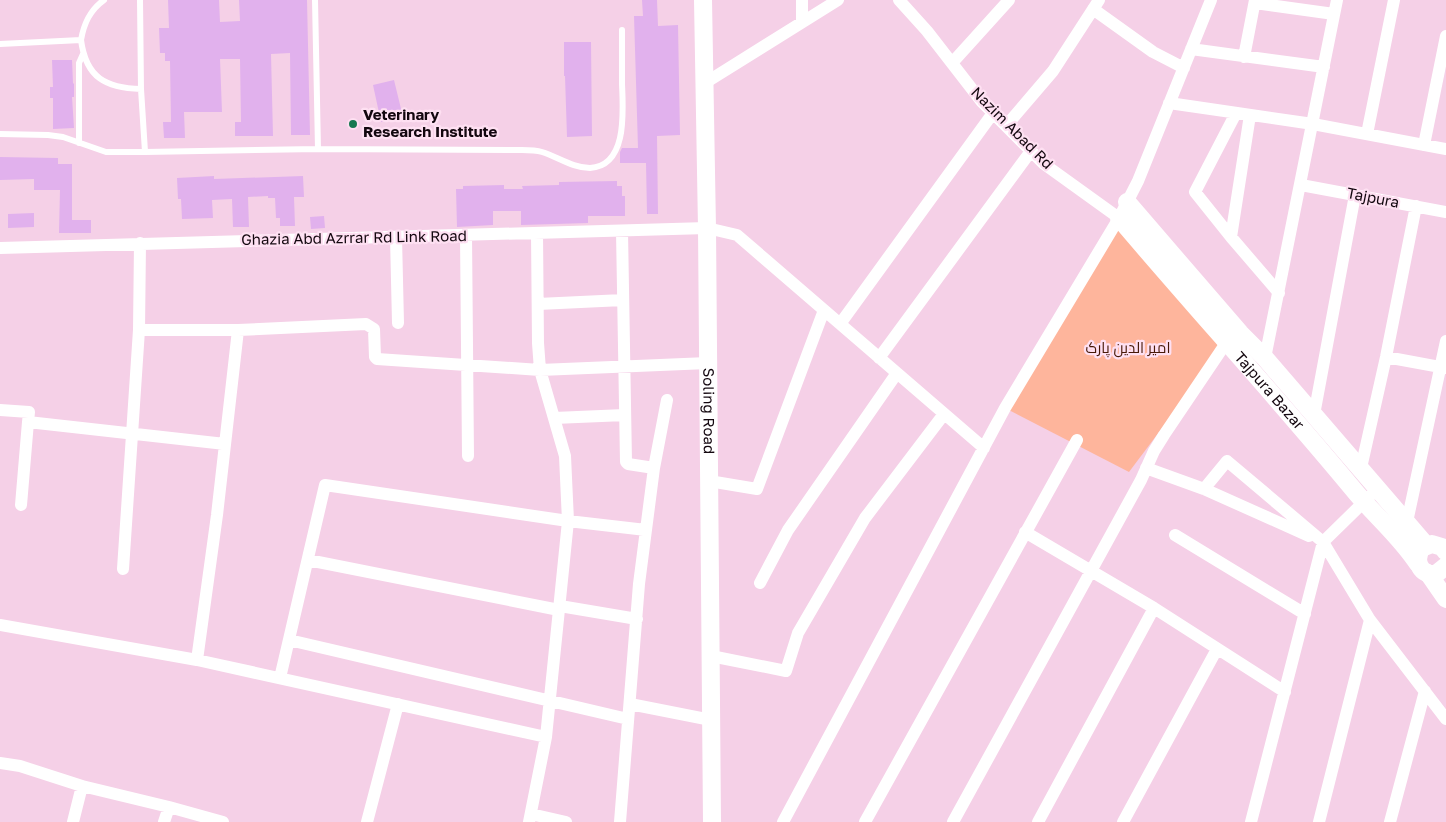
<svg xmlns="http://www.w3.org/2000/svg" width="1446" height="822" viewBox="0 0 1446 822" font-family="'Golos Text',Cairo,sans-serif">
<rect width="100%" height="100%" fill="#f5d0e7"/>
<path fill="#feb59c" d="M1119,218L1226,343L1129,472L1005,408Z"/>
<path fill="#e1b1ed" d="M168,0H219L220,22L240,21L239,0H307L310,135H291L290,53L271,54L273,136H235V122H241L240,59H220L222,112H184L185,138H164L163,122H171L170,61H165V53H160L159,28H169Z
M642,0H657L658,26L678,25L680,135L657,136L658,214H647L646,163H620V152L622,148H638L634,16H643Z
M564,42H591L592,136L567,137L565,76H564Z
M52,60H72L73,84L74,83V97H72L74,128L53,129V98H50V87H53Z
M394,80L403,117L381,122L373,85Z
M0,157L58,158V164H72V220H91V233H59L60,190H34V179L0,180Z
M214,176V179L303,176L304,197H294L295,226H280V218H276L275,198H268V196L248,197L249,227H233L232,199L212,200L213,218L182,219L181,199H178L177,178Z
M617,181V186H622V196H625V216H588V223L521,225V211H493V225L457,227L456,189H463V186L504,185V189H523L522,186L559,185V182Z
M34,213V227L8,228V214Z
M324,216L325,228L311,229L310,217Z"/>
<g fill="none" stroke-linecap="round" stroke-linejoin="round">
<path stroke="#fff" stroke-width="6" d="M140,0L141,89L145,152L318,149L512,150C521,150 533,149 542,152C558,157 573,168 590,168C628,166 623,110 622,84C622,66 622,48 622,30
M315,0L318,149
M81,40C86,78 106,88 141,89
M0,44L81,40C84,23 90,10 104,0
M0,134L48,135L63,137L106,152H145
M79,143V63L83,54"/>
<path stroke="#fff" stroke-width="12" d="M802,0V22
M899,0L927,31L982,102L1044,164L1119,218
M1255,3L1334,14
M1093,9L1153,52L1184,68
M1191,49L1324,67
M1244,57L1255,0
M952,63L1009,0
M705,83L838,0
M1169,103L1313,124L1446,149
M1250,115L1231,237L1279,293
M1006,126L1053,71L1099,0
M1367,134L1394,0
M1424,145L1446,36
M1301,185L1446,212
M622,231L626,462L628,464L654,468
M466,235L468,456
M396,237L398,323
M1231,237L1195,192L1236,113
M0,248L707,228L737,235L984,448
M538,304L623,300
M840,324L993,113
M139,330H238L366,324L374,329L375,357L377,359L540,370L708,363
M1386,357L1446,368
M879,358L1031,151
M1265,358L1337,0
M0,410L29,412L28,422L225,444
M1314,415L1355,195
M554,418L625,415
M1146,468L1204,489L1309,536
M1361,468L1386,357L1416,206
M709,481L757,489L824,310
M1204,489L1227,461L1323,542L1370,620L1446,719
M21,505L28,422
M1407,522L1446,341
M1025,532L1154,608L1285,692
M1175,535L1305,614
M308,560L559,610
M123,569L139,330L140,243
M760,583L788,530L897,373
M560,606L637,619
M0,625L197,660L546,737
M289,640L628,719
M711,656L786,671L798,633L865,518L944,414
M197,660L217,515L238,330
M280,678L325,485L568,521L646,530
M630,704L711,720
M0,763L20,766L82,786
M531,814L566,822
M73,822L82,786L169,807
M164,822L169,807L223,822
M367,822L398,704
M529,822L546,737L568,521L565,456L540,370L538,343L537,233
M620,822L639,584L654,468L667,400
M783,822L1005,408L1119,218L1138,181L1211,0
M865,822L1077,440
M953,822L1141,480L1154,451L1164,435L1226,343L1234,338
M1038,822L1154,608
M1123,822L1217,649
M1251,822L1323,542L1370,496
M1319,822L1370,620
M1390,822L1425,691"/>
<g stroke="#fff" stroke-width="18">
<path id="s1" d="M703,0L707,228L712,822"/>
<path d="M1127,202L1240,333L1265,358L1426,545"/>
<path id="s2" d="M1119,218C1196,309 1277,397 1353,489C1373,514 1400,536 1418,564"/>
<path d="M1446,552L1442,547L1432,544L1422,548C1413,561 1421,576 1436,574L1446,566"/>
<path d="M1428,573L1446,599"/>
</g>
</g>
<circle fill="#167850" stroke="#fee0f2" stroke-width="2" cx="353" cy="124" r="5"/>
<g text-anchor="middle" stroke-width="4.5" stroke-linejoin="round" paint-order="stroke">
<g font-size="15" font-weight="bold" fill="#13070f" stroke="#fee0f2" text-anchor="start">
<text x="363" y="120">Veterinary<tspan x="363" dy="17">Research Institute</tspan></text>
</g>
<g font-size="15" fill="#13070f" stroke="#fee0f2">
<text transform="translate(1012 128) rotate(45)" y="5">Nazim Abad Rd</text>
<text transform="translate(1373 198) rotate(11)" y="5">Tajpura</text>
<text transform="translate(354 238) rotate(-1)" y="5">Ghazia Abd Azrrar Rd Link Road</text>
<text dy="5" stroke="none"><textPath href="#s2" startOffset="229">Tajpura Bazar</textPath></text>
<text dy="5" stroke="none"><textPath href="#s1" startOffset="411">Soling Road</textPath></text>
</g>
<g font-size="15" fill="#471907" stroke="#fee0f2">
<text x="1128" y="353">امیر الدین پارک</text>
</g>
</g>
</svg>
